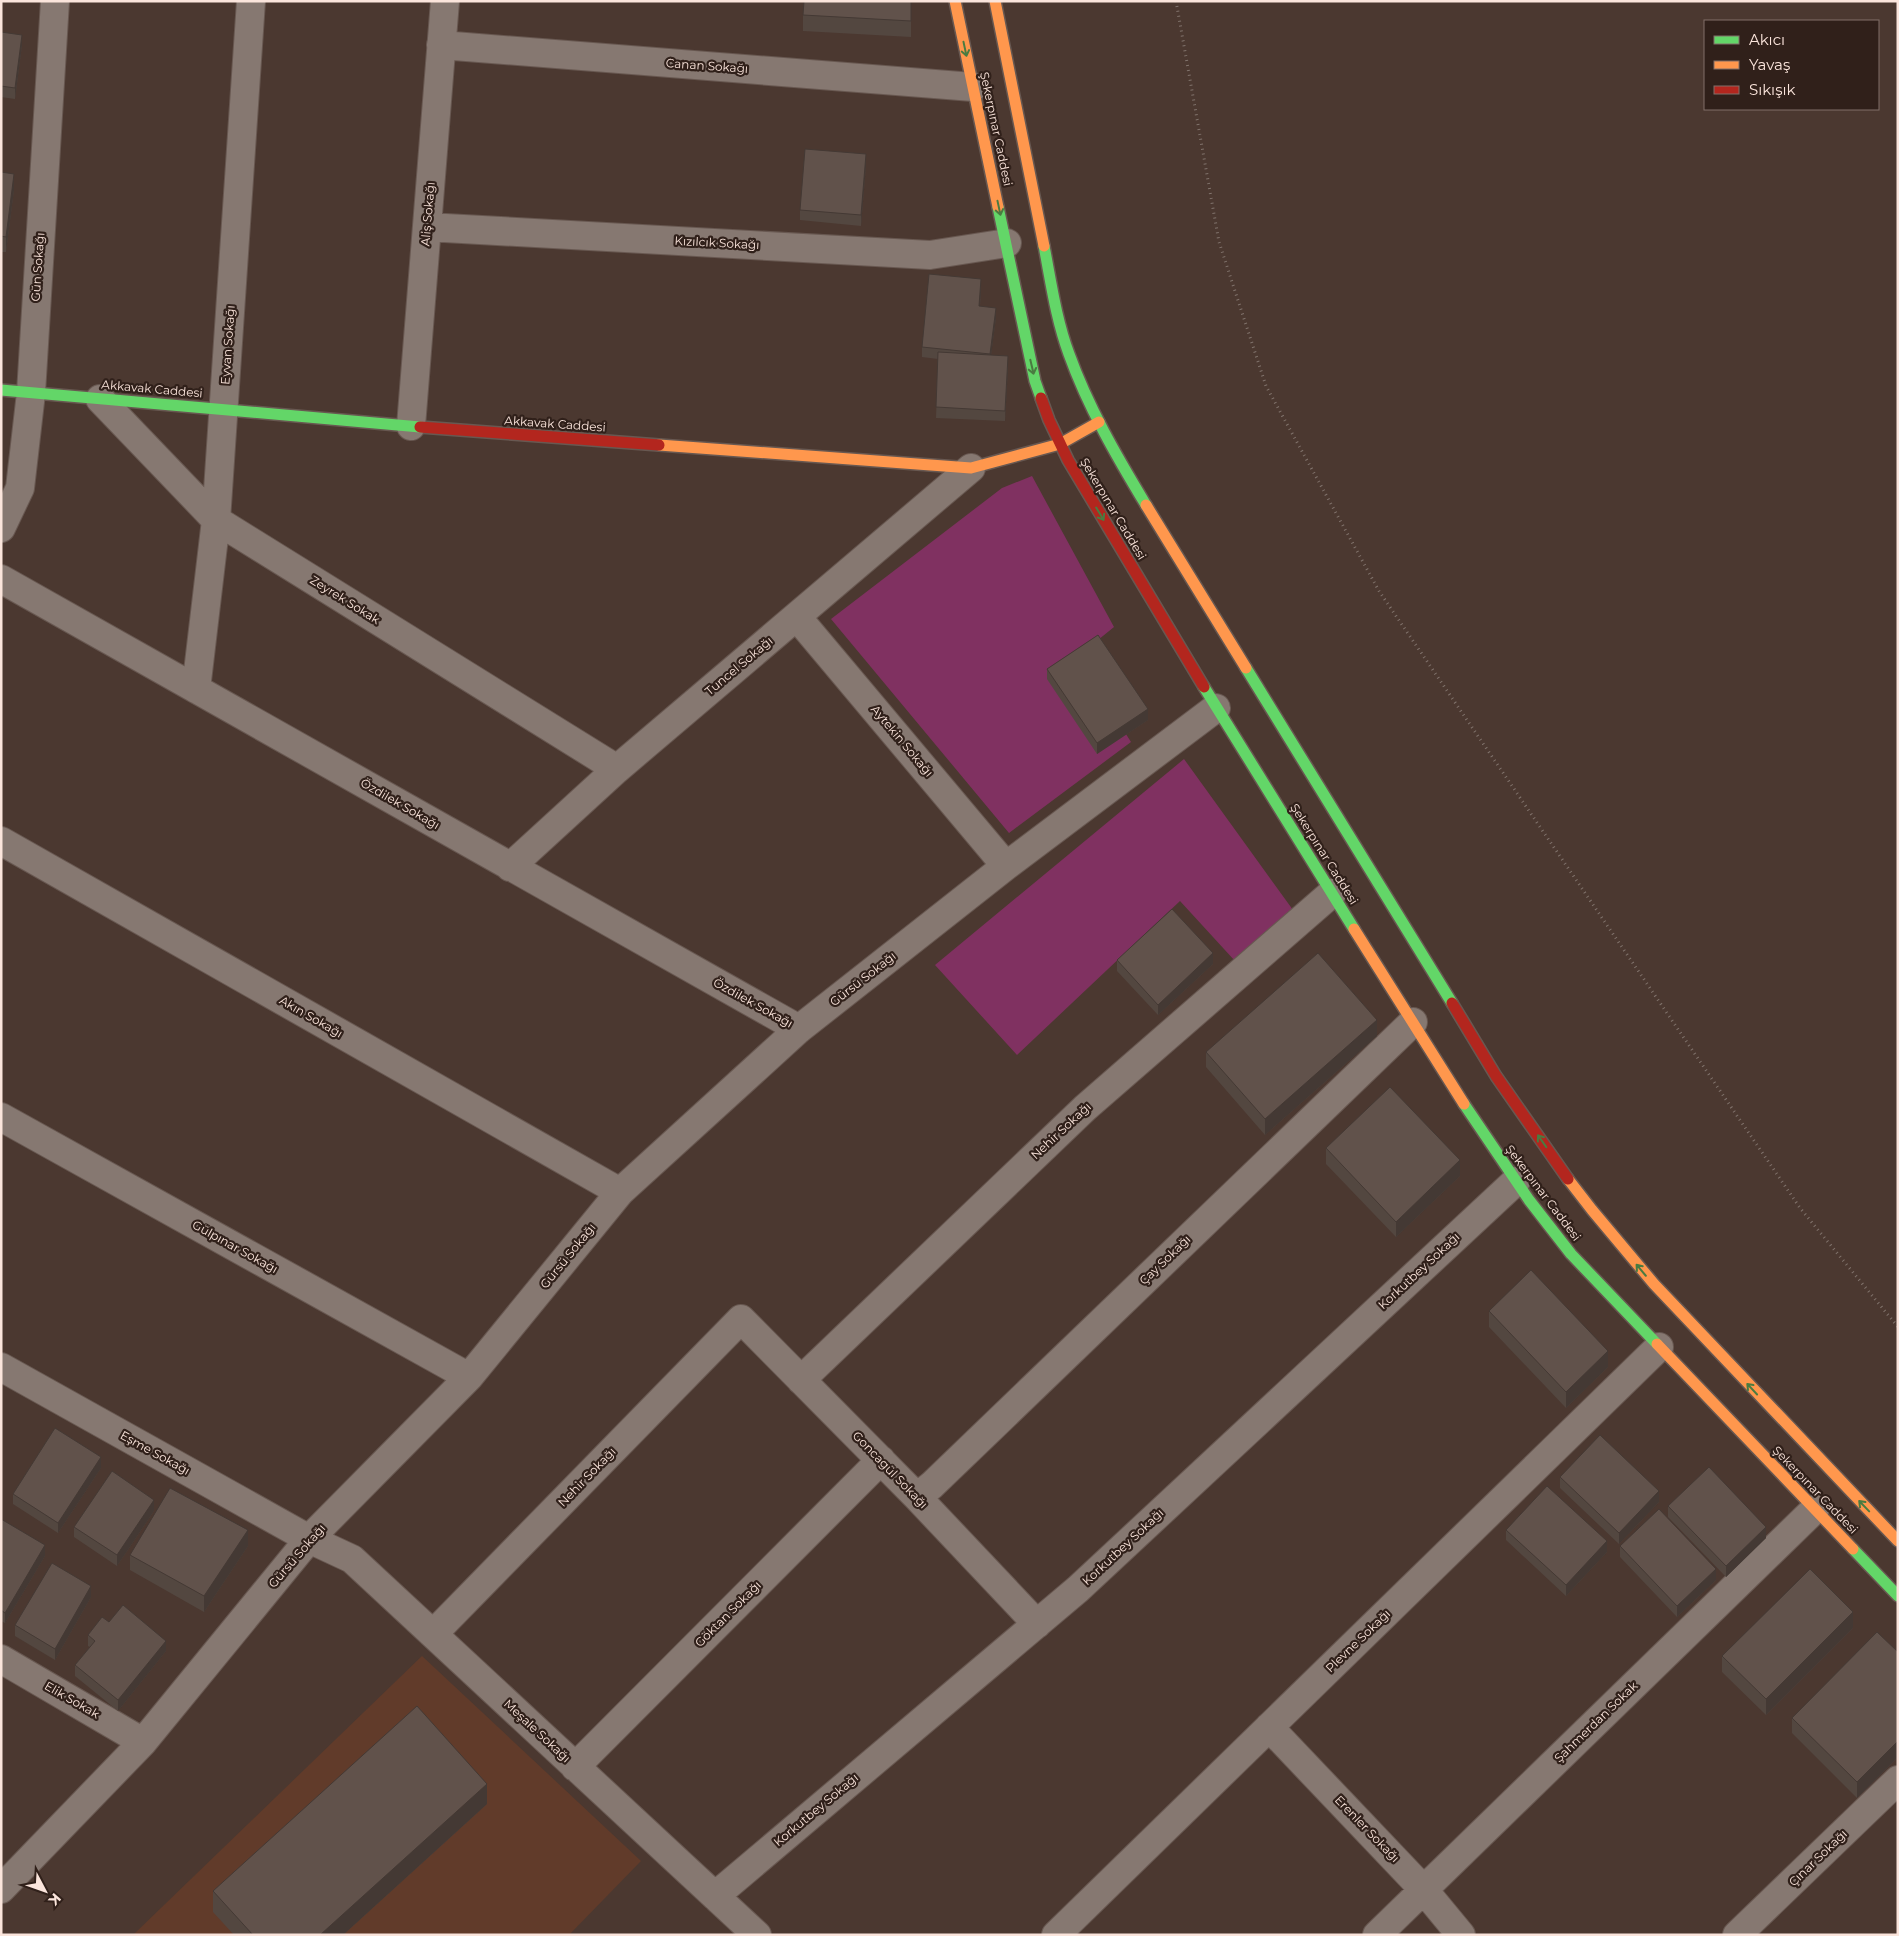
<svg xmlns="http://www.w3.org/2000/svg" width="1899" height="1936" viewBox="0 0 1899 1936" font-family="Montserrat,sans-serif">
<rect width="100%" height="100%" fill="#4b3830"/>
<path fill="#613b2a" d="M422,1656L641,1861L569,1935H133Z"/>
<path fill="#803161" d="M1032,476L1114,627L1077,657L1131,742L1009,833L831,619L1002,488Z
M1184,759L1293,910L1235,961L1180,901L1017,1055L935,965Z"/>
<g fill="none" stroke-linecap="round" stroke-linejoin="round">
<g stroke="#685851" stroke-width="30">
<path id="street" d="M441,45L973,87
M427,227L930,255L1007,243
M100,399L216,520L617,769
M411,426L445,1
M1,528L20,488L31,393L55,1
M1,579L799,1029
M797,617L1006,866
M196,689L216,520L251,1
M1,841L620,1192
M510,867L617,769L971,468
M1,1117L469,1377
M1,1367L309,1539L352,1559L757,1935
M801,1380L1085,1108L1332,893
M917,1497L932,1485L1413,1022
M433,1634L741,1319L917,1497L1037,1624
M1,1659L143,1742
M1269,1727L1423,1889L1461,1935
M575,1767L881,1460
M1,1889L143,1742L309,1539L469,1377L620,1192L799,1029L1006,866L1216,708
M715,1896L1078,1589L1516,1181
M1056,1935L1659,1347
M1377,1935L1815,1509
M1737,1935L1898,1780"/>
</g>
<g stroke="#685851" stroke-width="14">
<path id="fast" d="M998,207L1035,381L1041,398
M1044,246C1051,282 1056,319 1069,354C1088,407 1117,457 1146,505
M1,390L420,427
M1246,668L1452,1003
M1204,687L1354,929
M1464,1104L1529,1200L1571,1254L1657,1344
M1853,1549L1898,1596"/>
</g>
<g stroke="#685851" stroke-width="14">
<path id="slow" d="M955,1L998,207
M995,1L1044,246
M659,445L971,468L1060,444L1099,422
M1146,505L1246,668
M1354,929L1464,1104
M1568,1179L1592,1210L1654,1284L1898,1541
M1657,1344L1853,1549"/>
</g>
<g stroke="#685851" stroke-width="14">
<path id="jam" d="M1041,398L1049,420L1068,460L1204,687
M420,427L659,445
M1452,1003L1496,1076L1568,1179"/>
</g>
<path stroke="#81736c" stroke-width="3" stroke-dasharray="1 4" stroke-linecap="butt" d="M1176,1L1219,242L1266,386L1379,591L1800,1208L1898,1327"/>
<use href="#street" stroke="#867871" stroke-width="28"/>
<use href="#fast" stroke="#63d668" stroke-width="11"/>
<use href="#slow" stroke="#ff974d" stroke-width="11"/>
<use href="#jam" stroke="#b3261e" stroke-width="11"/>
</g>
<path fill="#534740" d="M911,1V37L803,31V15Z
M1,32L22,45L15,99L1,97Z
M866,165L861,226L800,220V210Z
M1,172L14,190L6,252H1Z
M981,290L980,306L996,318L991,355L1008,367L1005,421L936,418L938,359L922,357V347Z
M1047,669L1148,720L1097,754L1047,679Z
M1117,960L1213,964L1158,1015L1117,971Z
M1377,1036L1265,1135L1206,1067V1052Z
M1326,1148L1460,1176L1396,1237L1326,1164Z
M1489,1311L1608,1367L1566,1408L1489,1327Z
M101,1468L58,1533L13,1504V1494Z
M1560,1477L1659,1502L1619,1544L1560,1488Z
M1668,1506L1766,1538L1726,1577L1668,1517Z
M154,1511L117,1566L74,1537V1527Z
M1,1519L45,1556L5,1623L1,1621Z
M1506,1530L1607,1552L1566,1596L1506,1540Z
M248,1546L204,1612L130,1570V1555Z
M1620,1546L1716,1580L1677,1617L1620,1557Z
M91,1597L55,1660L15,1636V1625Z
M109,1622L166,1651L118,1711L75,1676V1665L90,1647L88,1646V1635Z
M1853,1628L1766,1715L1722,1672V1656Z
M1898,1652V1757L1857,1798L1792,1733V1718Z
M487,1804L343,1935H234L213,1912V1891Z"/>
<path fill="#443934" d="M22,35V45L15,99V88Z
M866,154V165L861,226V215Z
M14,174V190L6,252V237Z
M981,279V290L979,316V306Z
M996,308V318L990,364V354Z
M1008,356V367L1005,421V411Z
M1148,709V720L1097,754V743Z
M1213,953V964L1158,1015V1005Z
M1377,1020V1036L1265,1135V1119Z
M1460,1160V1176L1396,1237V1222Z
M1608,1351V1367L1566,1408V1392Z
M101,1457V1468L58,1533V1523Z
M1659,1491V1502L1619,1544V1533Z
M154,1500V1511L117,1566V1555Z
M1766,1527V1538L1726,1577V1566Z
M248,1530V1546L204,1612V1596Z
M1607,1541V1552L1566,1596V1585Z
M45,1545V1556L5,1623V1613Z
M1716,1569V1580L1677,1617V1606Z
M91,1586V1597L55,1660V1649Z
M1853,1612V1628L1766,1715V1699Z
M166,1641V1651L118,1711V1700Z
M1898,1741V1757L1857,1798V1782Z
M487,1784V1804L343,1935H320Z"/>
<path fill="#61524b" stroke="#443934" d="M804,1H911V21L803,15Z
M1,32L22,35L15,88L1,86Z
M805,149L866,154L861,215L800,210Z
M1,172L14,174L6,237L1,236Z
M929,274L981,279L979,306L996,308L990,354L922,347Z
M938,352L1008,356L1005,411L936,407Z
M1098,635L1148,709L1097,743L1047,669Z
M1172,909L1213,953L1158,1005L1117,960Z
M1318,953L1377,1020L1265,1119L1206,1052Z
M1390,1087L1460,1160L1396,1222L1326,1148Z
M1531,1270L1608,1351L1566,1392L1489,1311Z
M55,1428L101,1457L58,1523L13,1494Z
M1600,1435L1659,1491L1619,1533L1560,1477Z
M1709,1467L1766,1527L1726,1566L1668,1506Z
M112,1471L154,1500L117,1555L74,1527Z
M1547,1486L1607,1541L1566,1585L1506,1530Z
M170,1488L248,1530L204,1596L130,1555Z
M1659,1509L1716,1569L1677,1606L1620,1546Z
M1,1519L45,1545L5,1613L1,1610Z
M52,1563L91,1586L55,1649L15,1625Z
M1810,1569L1853,1612L1766,1699L1722,1656Z
M123,1605L166,1641L118,1700L75,1665L95,1641L88,1635L102,1617L109,1622Z
M1877,1632L1898,1652V1741L1857,1782L1792,1718Z
M417,1706L487,1784L320,1935H253L213,1891Z"/>
<defs><path id="oneway-shaft" d="M-6 0H5M1.5-3L5.5 0L1.5 3" fill="none" stroke-width="1.6" stroke-linecap="round" stroke-linejoin="round" transform="scale(1.25)"/></defs>
<g stroke="#4a7b41">
<use href="#oneway-shaft" transform="translate(965 49) rotate(78)"/>
<use href="#oneway-shaft" transform="translate(999 208) rotate(78)"/>
<use href="#oneway-shaft" transform="translate(1032 367) rotate(77)"/>
<use href="#oneway-shaft" transform="translate(1100 514) rotate(59)"/>
<use href="#oneway-shaft" transform="translate(1542 1141) rotate(-125)"/>
<use href="#oneway-shaft" transform="translate(1641 1270) rotate(-130)"/>
<use href="#oneway-shaft" transform="translate(1752 1389) rotate(-133)"/>
<use href="#oneway-shaft" transform="translate(1864 1506) rotate(-134)"/>
</g>
<g text-anchor="middle" stroke-width="4.5" stroke-linejoin="round" paint-order="stroke">
<g font-size="12" fill="#fbe5dc" stroke="#30201a">
<text transform="translate(707 66) rotate(4)" y="4">Canan Sokağı</text>
<text transform="translate(996 129) rotate(78)" y="4">Şekerpınar Caddesi</text>
<text transform="translate(428 214) rotate(-85)" y="4">Aliş Sokağı</text>
<text transform="translate(717 243) rotate(3)" y="4">Kızılcık Sokağı</text>
<text transform="translate(38 267) rotate(-86)" y="4">Gün Sokağı</text>
<text transform="translate(228 345) rotate(-86)" y="4">Eyvan Sokağı</text>
<text transform="translate(152 389) rotate(5)" y="4">Akkavak Caddesi</text>
<text transform="translate(555 424) rotate(4)" y="4">Akkavak Caddesi</text>
<text transform="translate(1113 509) rotate(59)" y="4">Şekerpınar Caddesi</text>
<text transform="translate(345 600) rotate(32)" y="4">Zeyrek Sokak</text>
<text transform="translate(739 666) rotate(-40)" y="4">Tuncel Sokağı</text>
<text transform="translate(902 741) rotate(50)" y="4">Aytekin Sokağı</text>
<text transform="translate(400 804) rotate(30)" y="4">Özdilek Sokağı</text>
<text transform="translate(1324 854) rotate(58)" y="4">Şekerpınar Caddesi</text>
<text transform="translate(863 979) rotate(-38)" y="4">Gürsü Sokağı</text>
<text transform="translate(753 1003) rotate(29)" y="4">Özdilek Sokağı</text>
<text transform="translate(311 1017) rotate(30)" y="4">Akın Sokağı</text>
<text transform="translate(1061 1131) rotate(-43)" y="4">Nehir Sokağı</text>
<text transform="translate(1543 1193) rotate(53)" y="4">Şekerpınar Caddesi</text>
<text transform="translate(235 1247) rotate(29)" y="4">Gülpınar Sokağı</text>
<text transform="translate(568 1256) rotate(-51)" y="4">Gürsü Sokağı</text>
<text transform="translate(1165 1260) rotate(-44)" y="4">Çay Sokağı</text>
<text transform="translate(1419 1271) rotate(-43)" y="4">Korkutbey Sokağı</text>
<text transform="translate(155 1453) rotate(29)" y="4">Eşme Sokağı</text>
<text transform="translate(890 1470) rotate(46)" y="4">Goncagül Sokağı</text>
<text transform="translate(587 1477) rotate(-46)" y="4">Nehir Sokağı</text>
<text transform="translate(1815 1490) rotate(46)" y="4">Şekerpınar Caddesi</text>
<text transform="translate(1123 1547) rotate(-43)" y="4">Korkutbey Sokağı</text>
<text transform="translate(297 1556) rotate(-49)" y="4">Gürsü Sokağı</text>
<text transform="translate(728 1614) rotate(-45)" y="4">Göktan Sokağı</text>
<text transform="translate(1358 1641) rotate(-44)" y="4">Plevne Sokağı</text>
<text transform="translate(72 1700) rotate(30)" y="4">Elik Sokak</text>
<text transform="translate(1596 1722) rotate(-44)" y="4">Şahmerdan Sokak</text>
<text transform="translate(537 1731) rotate(43)" y="4">Meşale Sokağı</text>
<text transform="translate(816 1810) rotate(-40)" y="4">Korkutbey Sokağı</text>
<text transform="translate(1367 1829) rotate(46)" y="4">Erenler Sokağı</text>
<text transform="translate(1818 1858) rotate(-44)" y="4">Çınar Sokağı</text>
</g>
</g>
<rect width="1899" height="1936" fill="none" stroke="#fbe5dc" stroke-width="5"/>
<rect x="1704" y="20" width="175" height="90" fill="#30201a" stroke="#816f68"/>
<rect x="1714" y="36" width="25" height="8" fill="#63d668" stroke="#816f68"/>
<text x="1749" y="45" font-size="15" fill="#fbe5dc">Akıcı</text>
<rect x="1714" y="61" width="25" height="8" fill="#ff974d" stroke="#816f68"/>
<text x="1749" y="70" font-size="15" fill="#fbe5dc">Yavaş</text>
<rect x="1714" y="86" width="25" height="8" fill="#b3261e" stroke="#816f68"/>
<text x="1749" y="95" font-size="15" fill="#fbe5dc">Sıkışık</text>
<g transform="translate(45 1891) rotate(131)" stroke="#30201a" stroke-width="4" paint-order="stroke">
<path d="M0-4L9 19L0 12L-9 19Z" fill="#fbe5dc"/>
<text y="-8" font-size="14" font-weight="bold" text-anchor="middle" fill="#fbe5dc">K</text>
</g>
</svg>
